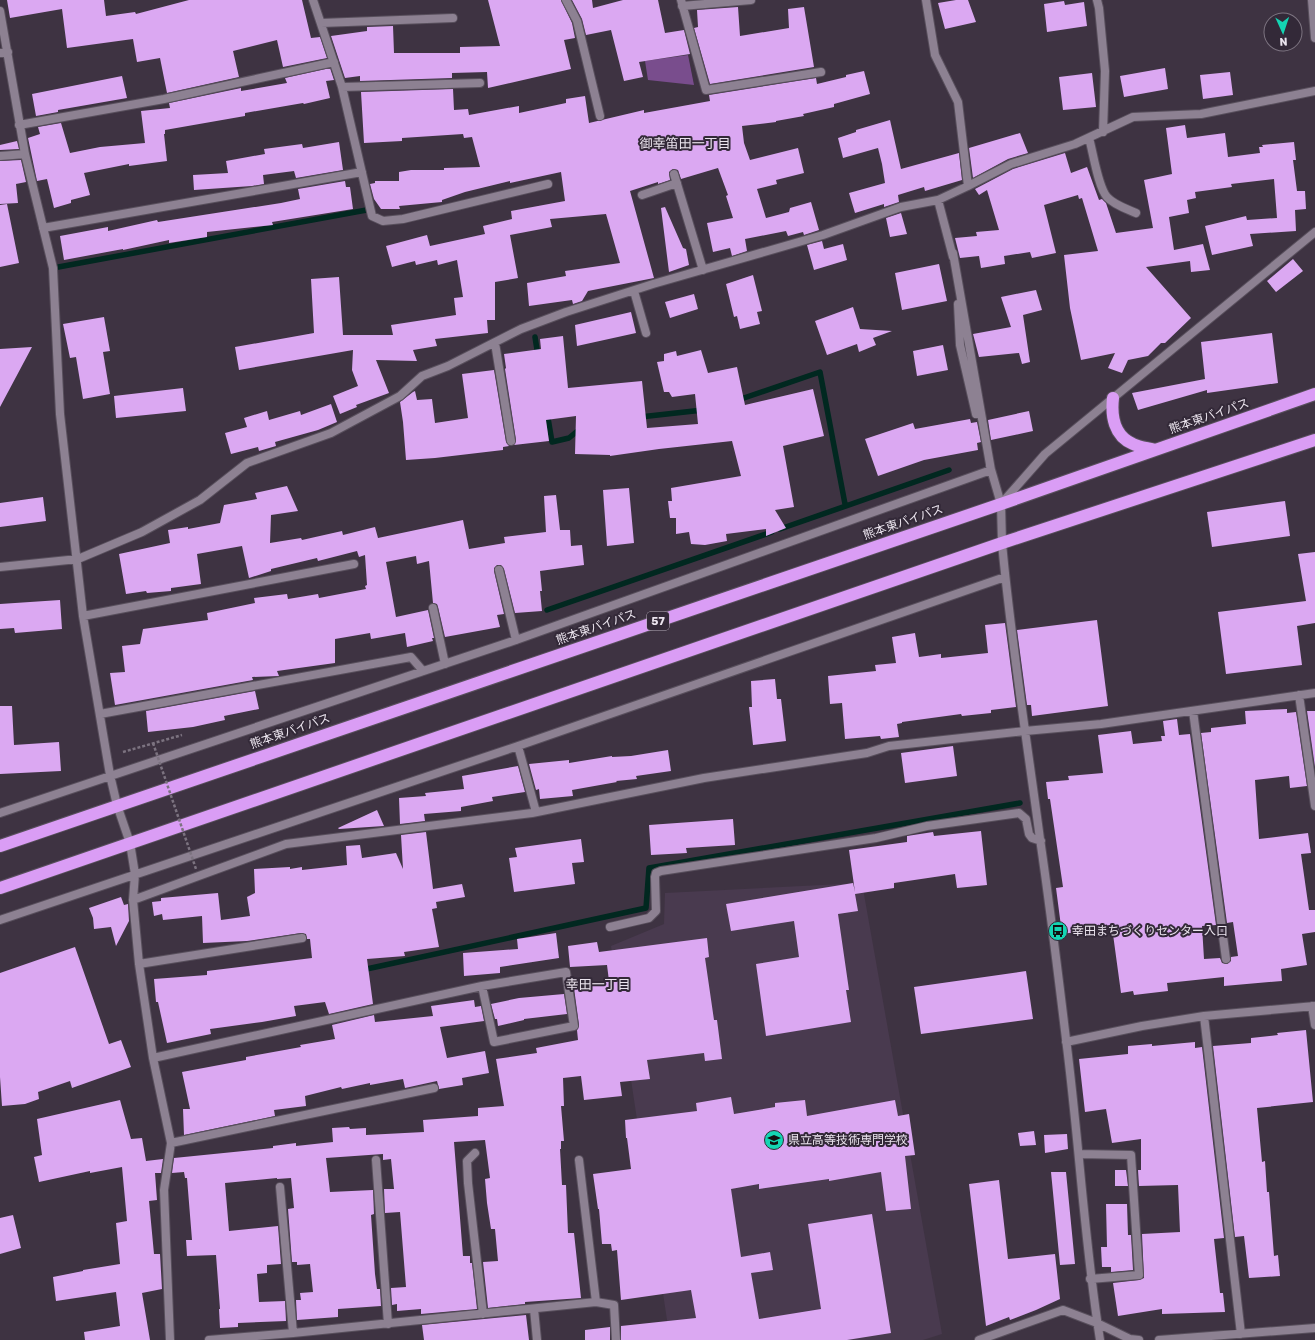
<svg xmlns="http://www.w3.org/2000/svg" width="1315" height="1340" viewBox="0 0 1315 1340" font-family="Rubik,'Noto Sans JP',sans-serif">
<rect width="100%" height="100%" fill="#3e3342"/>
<path fill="#493a4f" d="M862,883L942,1334L923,1340H670L611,946L664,924L665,893Z"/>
<path fill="#794d8d" d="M688,55L694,85L648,80L645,61Z"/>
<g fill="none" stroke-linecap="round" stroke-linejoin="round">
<path stroke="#012820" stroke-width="5.5" d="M53,268L372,209
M535,337L538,356
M738,400L820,372L845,504
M547,412L552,442L569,438L581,428
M640,417L703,410
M780,529L949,470
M547,610L772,532
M362,970L646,908L649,868L1020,803"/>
</g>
<path fill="#dba8f2" d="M7,0H104L106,16L135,12L136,14L189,0H302L311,38L320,37L327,58L283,67L277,40L233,51L239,77L167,93L160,58L137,62L133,39L67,48L62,9L10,18Z
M488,0H561L572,23L575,38L564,40L571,69L488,88L487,72L452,73V78L360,81V76L345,78L331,36L367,31V27L393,26L394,53H460V47L500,46Z
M572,0H592L593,8L623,0H658L665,33L684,30L690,54L639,62L643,77L624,81L611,30L586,35L582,19Z
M956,0H968L976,22L945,29L938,3Z
M1064,1L1065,5L1084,2L1087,26L1047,32L1044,4Z
M738,7L740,36L789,28L788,9L804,7L814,67L710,84L694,28L698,27L697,10Z
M330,68L334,80L326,81L330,98L304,104L303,103L245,113V116L165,130V134H164L167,161L129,166V164L84,173L90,195L71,200V203L54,208L47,179L37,181L28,138L40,134L38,127L61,123L70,153L100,147L145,143L141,111L170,108L169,103L241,88V91L287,83L285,78Z
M1165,68L1168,89L1124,97L1120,76Z
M864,71L870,94L834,104V107L803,114L804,116L776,121V122L742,126L744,143L750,160L798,148L804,173L776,180L777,184L757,189L766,218L789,212L790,208L811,202L819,230L804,235L803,232L788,236L786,231L745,239L747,251L732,256L730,248L713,252L707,223L733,218L726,196L728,195L718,168L681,179L678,170L673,169L669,172L670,180L658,184V182L630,191L654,278L588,291L582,301L573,304L572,300L529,306L527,283L566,276L565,271L620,263L606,214L550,219L552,227L510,235L518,278L495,282V320H487L488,333L435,339L437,346L413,350L417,361L376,360L389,393L356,405L357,407L340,414L333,396L358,386L352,370L353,350L239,370L235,347L314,333L311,279L339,277L343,335H393L391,325L456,315L454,298L463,297L457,260L438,265L437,260L416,265L415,261L392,267L386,246L427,235L430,246L485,234L483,226L512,219L511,211L565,201L561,172L510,183V181L465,192L442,200V202L399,206L400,209H381L374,199L370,184L375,183V181H399V172L411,170H444V168L480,167L472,137L464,138L463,134L402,138V141L364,143L361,92L453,89L454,110L468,109L469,115L519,106V113L566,103V99L585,96L589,123L644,110V113L710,101L709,95L816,78L817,84L846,77V75Z
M1230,72L1233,95L1203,99L1200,75Z
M1092,73L1096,107L1063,110L1059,77Z
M122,76L127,98L58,110V112L36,116L32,94Z
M890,120L901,169L959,153L962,180L925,191L924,187L898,195L899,202L884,207V204L855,213L849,193L885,183L882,164L878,148L843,158L838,138L856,132V130Z
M1185,125L1187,138L1225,133L1228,157L1260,153L1259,147H1263L1262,145L1294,142L1296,160H1293L1297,191H1305L1306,209L1295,210L1296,231L1250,234L1253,246L1212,255L1205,226L1246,216L1247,220L1277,218L1274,179L1231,184L1232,187L1195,192L1196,198L1187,200L1189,213L1169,217L1174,250L1203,244L1210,270L1191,272L1190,261L1146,267L1191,318L1165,343H1161L1148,356L1128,360L1122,373L1108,368L1115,353L1081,360L1070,308L1064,255L1098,251L1082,198L1079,199L1078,195L1044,205L1056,253L1032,258L1030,252L1004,256L1005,264L981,268L979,256L960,258L955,238L977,236L976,232L999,230L987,190L979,195L975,189L1013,169L1065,153L1071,173L1087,167L1099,200L1102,199L1106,203L1116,233L1153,228L1144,180L1172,174L1166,128Z
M1020,133L1028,153L1008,159L973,178L969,148Z
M17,141L19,149L0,150V145Z
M339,142L343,170L296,178L294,171L263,175L264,184L252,186L194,190L193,175L228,173L226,161L265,154L264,149L302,144L303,148Z
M21,160L26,182L16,184L18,203L0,204V161Z
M345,181L346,187H350L353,209L272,222L273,225L207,232V237L169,243V240L123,250V249L64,260L60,236L108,227V231L157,220L158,222L281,203L300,199L298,189Z
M7,204L19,263L0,267V205Z
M665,207L683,248L686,249L689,265L669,272L661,208Z
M901,213L907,234L890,237L886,218Z
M822,241L824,249L843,244L847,260L814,270L807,245Z
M1293,259L1303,271L1276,292L1267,281Z
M939,264L947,301L902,310L895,273Z
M753,275L762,311L757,312L760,324L740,329L737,316L734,317L726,284Z
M1036,290L1042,310L1023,315L1030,362L1022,364L1019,353L979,357L973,334L1011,327L1001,297Z
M694,294L698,309L670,318L665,302Z
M853,307L860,329L892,331L873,338L876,345L859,352L857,344L827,355L815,321Z
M631,312L636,333L577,346L575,325Z
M104,317L110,351L103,352L110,394L83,399L76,357L70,358L63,324Z
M1272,333L1278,383L1207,393V390L1138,410L1132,393L1205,379L1201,342Z
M563,336L568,388L642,381L647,428L698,424L695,394L672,397L669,392H664L657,362L664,361V354L676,351L677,356L701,350L708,373L737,367L745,405L813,389L824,436L783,446L794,507L775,510L786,528L766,536V529L726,534L727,541L705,545L691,544L689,532L676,534V518H670L668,501H672L671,488L741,476L732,441L659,449L610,456V455L575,454L576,416L546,420L549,441L514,445L516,440L505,369L506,368L504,354L541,349L540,339Z
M943,345L948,370L917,376L913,351Z
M32,347L0,407V349Z
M494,370L506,442L509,446L503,447V450L435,458L406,460L403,422L400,402L413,392L415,391L417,400L432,399L435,423L468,418L462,374Z
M183,388L186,411L116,418L114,396Z
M331,404L337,422L318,430L275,442L276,446L259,451L258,447L231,454L225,433L247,427L244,418L267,411L269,420L300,411L301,415Z
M1029,411L1033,431L991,440L988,420Z
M970,419L971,423L977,422L981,442L977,443L978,450L924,460L878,476L865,439L913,423L915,429Z
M287,486L298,511L271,515L270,543L301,538L302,540L342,531L343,535L375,527L378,538L463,520L469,549L505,543L504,537L546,532L544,496L556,495L560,530H570L571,546L582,545L584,565L540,571L542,591H540L542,611L515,613L504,569L501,565H497L494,568V571L504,614L497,615L500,627L445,637L438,607L437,604L433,603L429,561L417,564L416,556L386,562L396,617L428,610L434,638H432L433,641L407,647L405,633L371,639L370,633L335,639V663L277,671L279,676L252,677L253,680L115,705L110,673L125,672L122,646L140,644L143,629L208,620L207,613L255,603L254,598L287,594L288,599L318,594L319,598L366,589L365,586L367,585L365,555L359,557L357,551L318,561L317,558L271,569V571L249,578L242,546L197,554L201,584L171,588V591L147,593L146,591L126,594L119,554L170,543L168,530L188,527V529L220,523L224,505L257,499L255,493Z
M629,488L634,543L607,546L603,490Z
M43,497L46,521L0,527V503Z
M1285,501L1290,536L1212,547L1207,512Z
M1315,552V623L1297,626L1302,665L1226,674L1218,612L1306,601L1298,554Z
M60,600L62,629L15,633L14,628L0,629V604Z
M1097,620L1108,706L1032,716L1031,705H1027L1017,630Z
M1005,623L1016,707L991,710V713L962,716L961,714L902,722V723L897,724L899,737L881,739L880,736L845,739L842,703L830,704L828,676L876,671L875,665L896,663L892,637L915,633L919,657L941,654V658L988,653L985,625Z
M775,679L777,699H781L786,741L753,745L749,707H752L751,681Z
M255,691L259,709L224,716L225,720L193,727L148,732L146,711Z
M0,706H12L14,745L59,742L61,771L0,774Z
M1287,709V713L1296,712L1307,786L1290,788L1289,776L1255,780L1259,839L1308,833L1311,853L1301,854L1309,910H1315V932L1302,934L1307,965L1281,969L1282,981L1224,986V977L1167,983L1168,991L1134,995L1133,991L1121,993L1112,927L1062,934L1056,888L1063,887L1050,799H1048L1046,782L1069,780L1068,776L1103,773L1098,735L1131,731L1133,744L1162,741L1161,736H1165L1163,721L1177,719L1179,735L1190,734L1216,925L1202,926L1204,959L1220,958L1222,963L1227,964L1231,961V957L1238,956L1233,922L1227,923L1201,733L1211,732V728L1246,724L1245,711Z
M1307,711H1315V767Z
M953,746L957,776L905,783L901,753Z
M668,750L671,771L636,776L637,779L616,781L617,782L572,790L573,796L540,799L539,789L536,790L529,764L569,760V763L612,756V757L631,756Z
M518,766L525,792L492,797L493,801L461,807V811L424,814L425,821L400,824L399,798L426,796L425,793L464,789L462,776Z
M377,810L384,826L339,829L338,828Z
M733,819L735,845L686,848L687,853L651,855L649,825Z
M981,831L987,885L957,888L955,874L894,883V888L855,894L858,911L838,914L849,990H846L851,1022L766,1036L756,964L799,957L794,921L731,931L726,904L853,883L855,892L849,850L907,842V836L933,832L934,836Z
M426,832L433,889L462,884L465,897L436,902L437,908L432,909L439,947L404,952L405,956L367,959L373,1004L329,1014L325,1002L294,1006L296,1016L262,1022L210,1029L211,1034L167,1043L158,1002H156L154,979L207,975V971L312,958L310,939H307L306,934L301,933L247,941L203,943L202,916L163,920L162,914L154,916L152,902L161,901V898L218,893L221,920L250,916L247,897L255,893L254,869L290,867V869L302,867V870L347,865L346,846L360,845L362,858L396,853L403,869L401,835Z
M581,839L584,862L572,863L575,884L514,892L509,858L517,857L515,848Z
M121,897L124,905L128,904L129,921L116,946L111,927L94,929L93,918L89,908Z
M556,933L559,958L500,967V973L464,976L463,953L518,949L517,939Z
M707,938L709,957L705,958L714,1020H717L722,1059L705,1061L704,1053L647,1060L650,1079L620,1082L622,1096L584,1100L581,1076L563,1078L564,1106H561L564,1141H561V1149H560L562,1185H566L568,1233H574L581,1298L525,1302V1304L488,1308L483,1262L498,1261L495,1229H491L487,1203L485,1179L490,1178L485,1140L454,1142L463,1256H470V1263H472L477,1309L421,1314V1309L397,1311V1304L392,1305L391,1288L406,1287L400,1212L385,1213L384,1189H394L391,1159L383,1160V1154L326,1158L330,1192L373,1190L374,1214L371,1215L375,1274L377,1289H380L381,1306L338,1309V1317L297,1320L296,1300H301L300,1293L313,1292L310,1264L297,1265V1262H292L288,1209L294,1208L291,1178L277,1179V1178L225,1183L229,1231L278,1226L281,1264L267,1265V1273L257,1274L259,1302L285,1301L286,1321L238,1323V1327L220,1328L219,1309H220L216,1255L187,1256L186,1240H192L187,1178H185L184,1172L172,1173L174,1158L273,1148V1146L296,1143V1146L333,1142L332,1128L349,1127L350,1129L366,1128V1135L424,1132L423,1120L478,1116V1108L504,1106L496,1059L537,1053L536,1048L578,1040L577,1030L579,1025L574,988L609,981L607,965L570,967L568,946L597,942L599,952Z
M75,947L109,1044L121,1040L131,1067L72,1088L70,1081L38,1092L39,1099L25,1104L2,1106L0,1077V973Z
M1026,971L1033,1019L921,1034L914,987Z
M564,994L567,1014L524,1019V1020L498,1026L497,1019H495L491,1004L519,998Z
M474,1000L475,1007L481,1006L484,1021L440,1027L447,1058L485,1051L489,1073L462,1078L463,1085L439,1089L437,1081L405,1088L403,1079L370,1085V1083L342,1089L341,1087L305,1096L306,1106L274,1110L275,1116L184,1135L183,1109H190L182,1072L246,1060V1057L301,1047L300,1045L335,1039L332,1025L374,1015L375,1022L433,1016L431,1006Z
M1306,1030L1313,1102L1257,1108L1262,1162L1265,1161L1267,1192H1269L1274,1256L1278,1255L1280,1276L1249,1278L1244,1236L1235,1237L1213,1046L1251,1043V1038L1278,1035L1277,1033Z
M1195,1042V1048L1202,1047L1224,1238L1214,1239L1220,1293H1223L1225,1312L1162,1314V1309L1118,1316L1113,1283L1139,1280L1144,1278L1142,1234L1180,1232L1178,1185L1139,1186L1138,1170H1141V1139L1112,1143L1106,1109L1085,1112L1079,1059L1128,1054V1046L1152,1044V1046Z
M731,1097L734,1114L775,1107V1103L805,1100L807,1116L895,1100L898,1116L909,1114L915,1155L905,1156L911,1209L886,1211L881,1172L829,1181V1179L759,1189V1184L731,1189L741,1257L770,1252L773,1270L751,1273L759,1319L821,1309L808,1224L872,1214L891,1333L847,1340H621V1326L696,1318L691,1290L621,1300L617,1250L612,1251L611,1244H602L599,1209H598L593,1174L631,1169L627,1138H626L625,1120L697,1111L696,1103Z
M120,1100L131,1139L142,1138L146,1161L163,1159L161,1173H155L157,1200L149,1201L154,1254H160L162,1289L142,1293L150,1340H85L84,1332L120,1326L116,1292L56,1301L53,1277L83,1271V1270L120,1264L116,1223L127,1221L122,1167L90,1173V1171L39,1182L34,1157L42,1155L37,1119Z
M1034,1131L1036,1145L1020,1146L1018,1133Z
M1067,1134L1068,1149L1045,1153L1044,1135Z
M1115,1170H1126L1128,1186H1115Z
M1051,1172H1066L1075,1264L1060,1265Z
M999,1180L1008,1259L1055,1254L1060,1299L1036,1310L1010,1320L1009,1317L986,1326L969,1184Z
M1106,1204H1127L1128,1235H1131L1133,1270L1111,1272V1267H1102L1101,1247H1107Z
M13,1215L21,1248L0,1254V1218Z
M526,1315L529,1340H424L422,1325Z
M610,1327V1340H585V1330Z"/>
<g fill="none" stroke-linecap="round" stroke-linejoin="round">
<g stroke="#584f5c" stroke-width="10">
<path id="lane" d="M1002,543L1001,504L1045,454L1315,232"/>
</g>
<g stroke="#584f5c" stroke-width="10">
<path id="street" d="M313,0L342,87L372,216L383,221L403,219L548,184
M566,0L577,21L600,116
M681,0L706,90L821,72
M926,0L935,55L958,102L968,186
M1097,0L1099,8L1105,71L1103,132
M1312,0L1315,38
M682,6L751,0
M0,11L25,154L53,268L60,414L83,616L110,775L117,805L130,843L135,874L133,900L139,964L153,1058L171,1143L164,1190L170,1340
M321,23L453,18
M0,53L8,52
M342,87L480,83
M19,125L164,99L334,62
M1089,138C1093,152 1098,187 1107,197C1114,205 1127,209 1136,213
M0,156L25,154
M674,174L703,270
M642,195L677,183
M938,200L953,257
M43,228L362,172
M634,291L646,333
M958,304L960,345L976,414
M495,343L511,441
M990,466L1001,504
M1002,543C1011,642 1027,741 1040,839C1050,906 1058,973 1066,1039C1079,1139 1084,1240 1100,1340
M0,567L78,559L142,532L200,500L247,463L331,433L400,396L422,376L448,366L521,329L566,312L653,284L823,235L901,207L938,200L968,186L1011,164L1075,144L1133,117L1201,114L1315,91
M499,570L516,640
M433,608L445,664
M83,616L354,564
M1299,695L1315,806
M1193,711L1226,959
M100,714L411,657L423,671
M518,746L536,812
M0,813L516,640L991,470L953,253
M133,900L286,844L532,813L704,778L867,753L889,746L1025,731L1101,724L1315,693
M0,920L518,746L1005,577
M610,927L649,918L656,911L655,877L656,873L661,871L876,838L927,826L1019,813L1026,819L1029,834L1032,838L1041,841
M139,964L302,938
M1312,1006L1315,1025
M1204,1016L1241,1334
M1066,1042L1142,1026L1204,1016L1315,1006
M153,1058L482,986L566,972L574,1026L494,1042L482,986
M171,1143L434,1088
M475,1153L467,1161L468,1183L483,1314
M1079,1154L1131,1155L1139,1275L1090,1279
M376,1160L388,1324
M579,1160L596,1302
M280,1187L293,1333
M534,1309L537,1340
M209,1340L293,1333L596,1302L614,1305L616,1340
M979,1340L1063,1310L1097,1323L1130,1339L1139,1340
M1159,1340L1315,1328"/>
</g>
<g stroke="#584f5c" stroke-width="14">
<path id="highway" d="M1113,398C1111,416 1114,436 1133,444C1139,447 1148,448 1155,450
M0,846L1001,504L1315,394
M0,888L1002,543L1315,440"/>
</g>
<path stroke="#7c7380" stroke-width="2.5" stroke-dasharray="3 2" stroke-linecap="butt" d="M123,752L182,735"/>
<use href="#lane" stroke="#8d8192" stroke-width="8"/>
<use href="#street" stroke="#8d8192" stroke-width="8"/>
<use href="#highway" stroke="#da9df5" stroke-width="12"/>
<path stroke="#7c7380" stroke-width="2.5" stroke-dasharray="3 2" stroke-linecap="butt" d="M153,743L196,869"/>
</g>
<defs>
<g id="bus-disc" transform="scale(1)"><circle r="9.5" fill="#14d5b3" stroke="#332938"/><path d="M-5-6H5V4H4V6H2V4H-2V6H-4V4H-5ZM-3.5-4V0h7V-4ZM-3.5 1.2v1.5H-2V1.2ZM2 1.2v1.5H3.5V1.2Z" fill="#111"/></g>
<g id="school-disc" transform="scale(1)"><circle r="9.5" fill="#14d5b3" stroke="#332938"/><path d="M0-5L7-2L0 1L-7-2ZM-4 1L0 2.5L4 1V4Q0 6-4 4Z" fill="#111"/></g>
</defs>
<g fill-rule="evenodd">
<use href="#bus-disc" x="1058" y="931"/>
<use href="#school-disc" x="774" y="1140"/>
</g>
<g text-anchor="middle" stroke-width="4" stroke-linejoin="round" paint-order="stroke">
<rect fill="#332938" stroke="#b4acb7" stroke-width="1" x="647" y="612" width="22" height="18" rx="3"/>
<g font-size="11" font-weight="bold" fill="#ebe4ee">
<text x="658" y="625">57</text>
</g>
<g font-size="12" fill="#ebe4ee" stroke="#332938">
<text transform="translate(1209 416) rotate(-19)" y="4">熊本東バイパス</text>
<text transform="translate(903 522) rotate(-19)" y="4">熊本東バイパス</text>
<text transform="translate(596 627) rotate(-19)" y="4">熊本東バイパス</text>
<text transform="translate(290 731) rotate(-19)" y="4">熊本東バイパス</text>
</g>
<g font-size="12" fill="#ebe4ee" stroke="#332938" text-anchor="start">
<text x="1072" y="935">幸田まちづくりセンター入口</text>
<text x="788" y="1144">県立高等技術専門学校</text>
</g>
<g font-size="13" fill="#ebe4ee" stroke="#332938">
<text x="685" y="148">御幸笛田一丁目</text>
<text x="598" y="989">幸田一丁目</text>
</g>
</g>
<g transform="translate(1283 32) rotate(177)"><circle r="19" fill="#332938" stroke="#7d7481"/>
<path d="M0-3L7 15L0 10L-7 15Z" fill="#14d5b3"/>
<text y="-6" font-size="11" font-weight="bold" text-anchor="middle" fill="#ebe4ee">N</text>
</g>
</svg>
